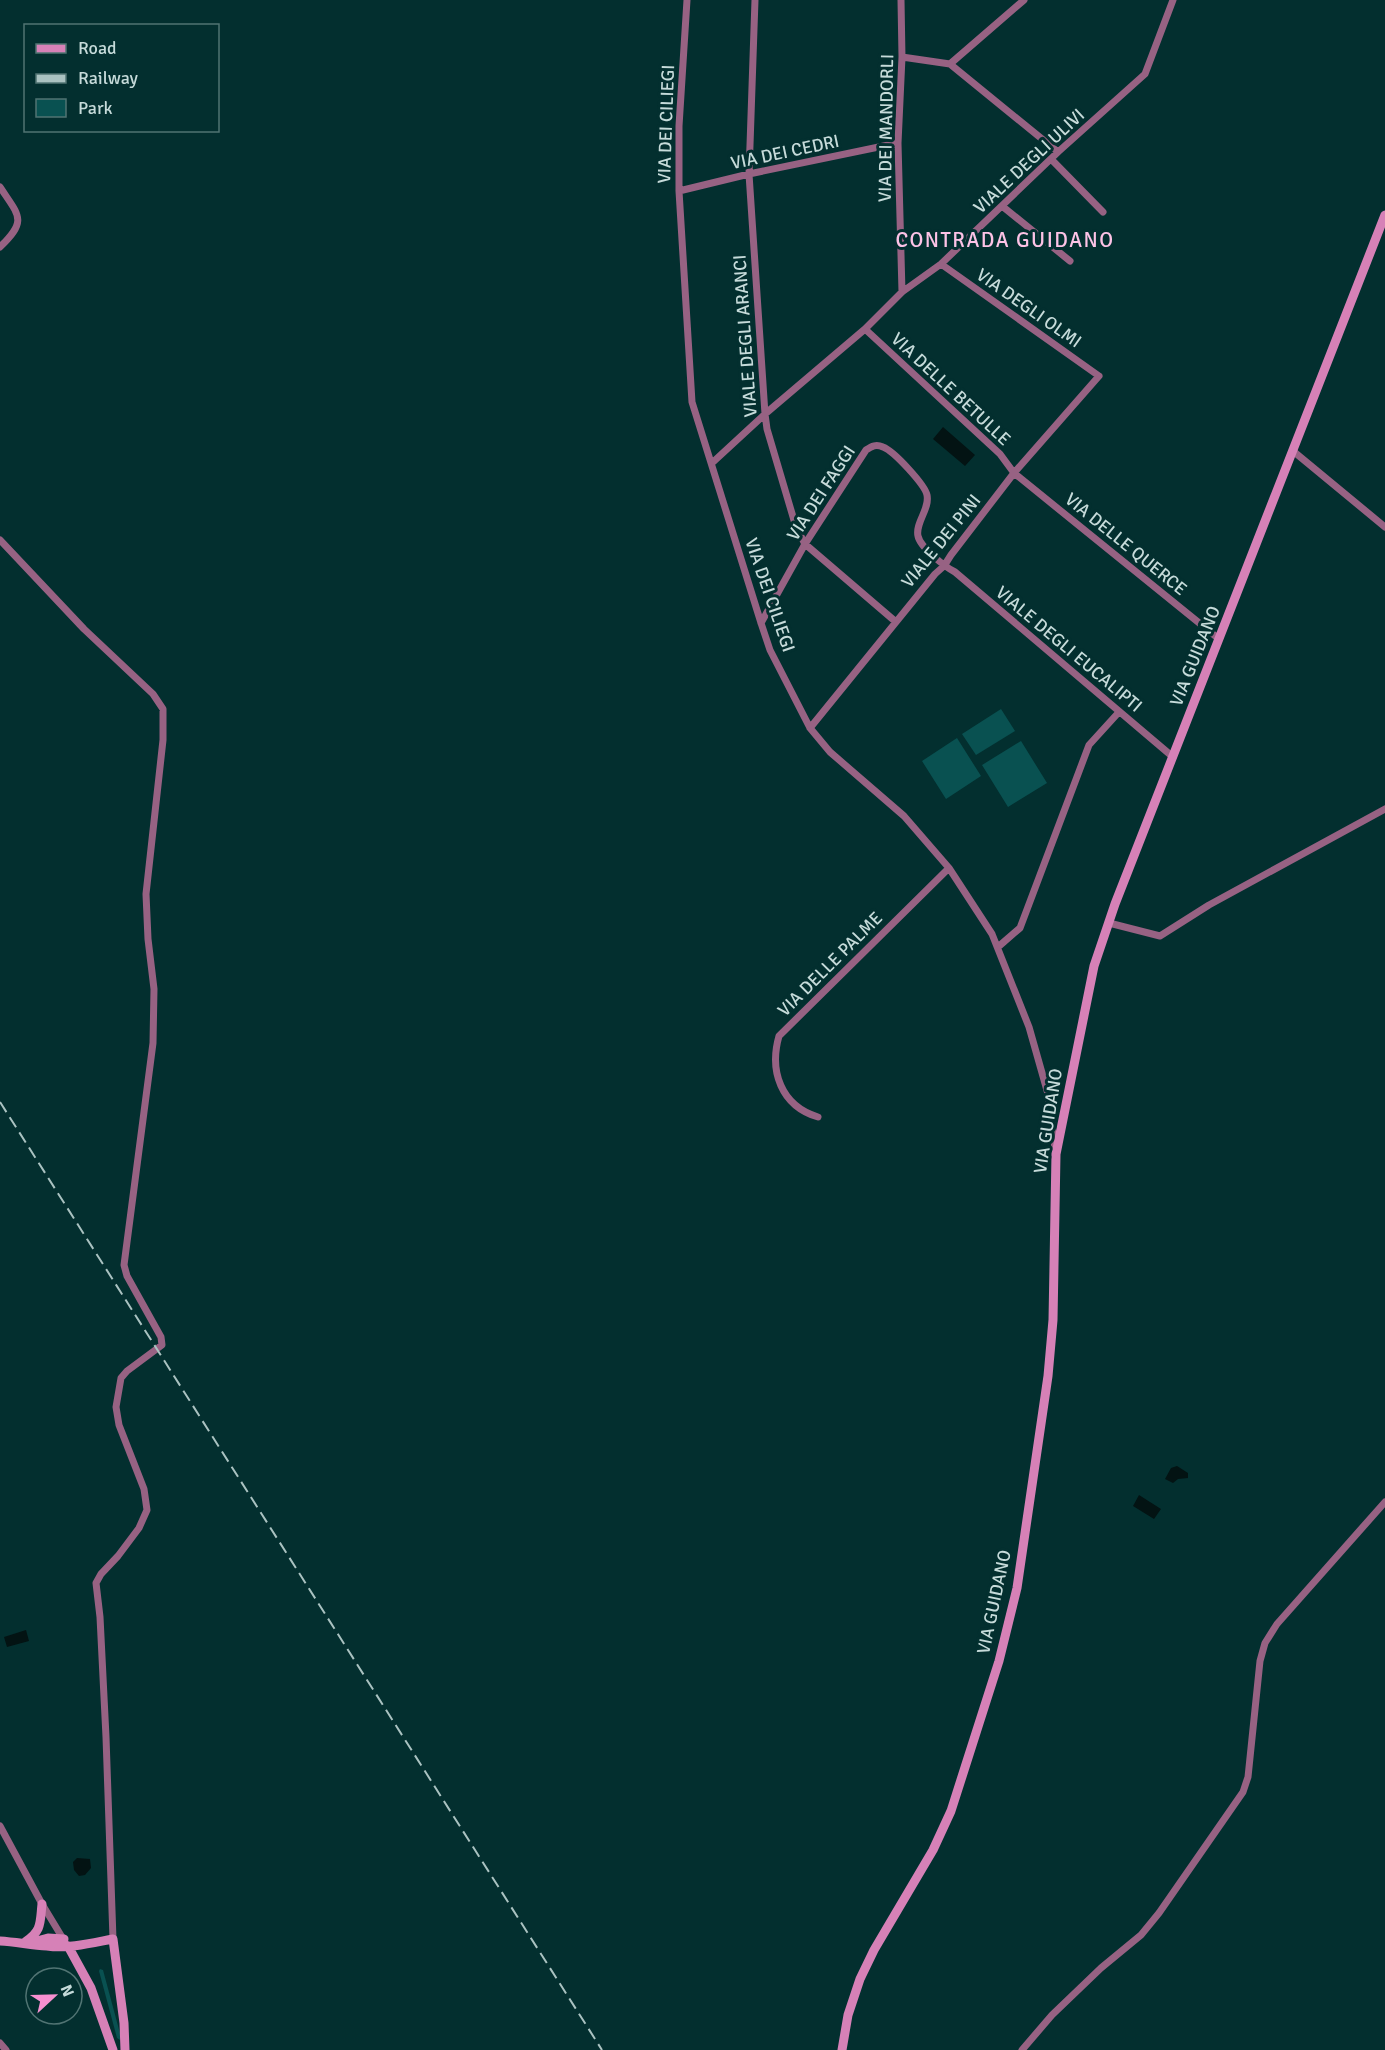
<svg xmlns="http://www.w3.org/2000/svg" width="1385" height="2050" viewBox="0 0 1385 2050" font-family="Signika,sans-serif">
<rect width="100%" height="100%" fill="#032f2f"/>
<path fill="#095151" d="M1001,709L1015,731L976,755L962,734Z
M957,738L981,776L946,799L922,761Z
M1021,741L1047,783L1008,807L982,765Z
M100,1969L103,1970L121,2037L120,2040L117,2038L99,1971Z"/>
<path fill="#031313" d="M943,427L975,455L965,466L933,439Z
M1177,1466L1188,1473V1478L1178,1479L1173,1483L1165,1479L1171,1468Z
M1139,1495L1161,1509L1154,1519L1133,1506Z
M26,1630L29,1641L7,1647L4,1637Z
M77,1858L90,1859L91,1868L85,1875L79,1876L74,1870L73,1862Z"/>
<g fill="none" stroke-linecap="round" stroke-linejoin="round">
<path stroke="#976283" stroke-width="7" d="M687,0L679,126V191L692,402L761,623L770,650L810,728L830,752L904,816L949,868L992,934L1029,1027L1048,1094L1055,1149
M755,0L749,174L765,414L767,429L796,527L805,544L896,622
M901,0L902,57L898,143L902,292
M902,57L950,64L1058,152
M950,64L1024,0
M1051,159L1103,212
M0,187C19,216 28,220 0,247
M679,191L749,174L898,143
M1002,206L1070,261
M865,329L1000,454L1014,473L1219,639
M1293,451L1385,527
M712,463L765,414L865,329L902,292L941,264L1058,152L1145,74L1173,0
M0,540L84,629L153,694L163,709V740L146,894L148,939L154,989L153,1043L124,1265L127,1276L161,1337L162,1345L127,1371L121,1378L116,1407L119,1425L144,1489L147,1510L139,1528L118,1556L101,1574L96,1583L100,1617L106,1737L113,1939
M761,623L805,544L866,450C872,446 876,444 883,447C894,451 925,485 927,495C930,509 915,523 918,536C920,547 945,567 955,572L1173,757
M810,728L935,574L944,566L951,555L1014,473L1099,376L941,264
M1109,923L1160,936L1209,905L1385,809
M998,947L1020,928L1089,745L1119,712
M818,1117C781,1106 769,1071 779,1036L949,868
M0,1826L42,1904L65,1942
M0,2043L6,2050
M1022,2050L1052,2015L1101,1968L1141,1935L1159,1913L1243,1792L1248,1777L1260,1661L1265,1643L1277,1624L1385,1502"/>
<path stroke="#d681b7" stroke-width="9" d="M0,1941C16,1942 31,1945 47,1946C69,1949 92,1943 113,1939L124,2023L125,2050
M25,1942C42,1931 40,1923 42,1904
M33,1942L48,1938L64,1939
M68,1946L91,1988L113,2050
M842,2050L848,2015L860,1979L874,1950L933,1850L951,1811L999,1661L1017,1588L1048,1376L1053,1320L1056,1154L1094,966L1115,904L1385,215"/>
<path stroke="#aac2c1" stroke-width="2" stroke-dasharray="12 6" stroke-linecap="butt" d="M0,1102L602,2050"/>
</g>
<g text-anchor="middle" stroke-width="6" stroke-linejoin="round" paint-order="stroke">
<g font-size="18" fill="#c6dbda" stroke="#032f2f">
<text transform="translate(666 124) rotate(-88)" y="6">VIA DEI CILIEGI</text>
<text transform="translate(886 128) rotate(-89)" y="6">VIA DEI MANDORLI</text>
<text transform="translate(785 152) rotate(-12)" y="6">VIA DEI CEDRI</text>
<text transform="translate(1029 161) rotate(-43)" y="6">VIALE DEGLI ULIVI</text>
<text transform="translate(1029 308) rotate(35)" y="6">VIA DEGLI OLMI</text>
<text transform="translate(745 336) rotate(-94)" y="6">VIALE DEGLI ARANCI</text>
<text transform="translate(951 389) rotate(43)" y="6">VIA DELLE BETULLE</text>
<text transform="translate(821 493) rotate(-57)" y="6">VIA DEI FAGGI</text>
<text transform="translate(941 541) rotate(-51)" y="6">VIALE DEI PINI</text>
<text transform="translate(1126 544) rotate(39)" y="6">VIA DELLE QUERCE</text>
<text transform="translate(770 595) rotate(71)" y="6">VIA DEI CILIEGI</text>
<text transform="translate(1069 649) rotate(40)" y="6">VIALE DEGLI EUCALIPTI</text>
<text transform="translate(1195 656) rotate(-68)" y="6">VIA GUIDANO</text>
<text transform="translate(830 964) rotate(-45)" y="6">VIA DELLE PALME</text>
<text transform="translate(1048 1121) rotate(-81)" y="6">VIA GUIDANO</text>
<text transform="translate(994 1602) rotate(-78)" y="6">VIA GUIDANO</text>
</g>
<g font-size="21" letter-spacing="1.5" fill="#fdc3e6" stroke="#032f2f">
<text x="1005" y="247">CONTRADA GUIDANO</text>
</g>
</g>
<rect x="24" y="24" width="195" height="108" fill="#032f2f" stroke="#517473" stroke-width="1.5"/>
<rect x="36" y="44" width="30" height="9" fill="#d681b7" stroke="#517473" stroke-width="1.5"/>
<text x="78" y="54" font-size="18" fill="#c6dbda">Road</text>
<rect x="36" y="74" width="30" height="9" fill="#aac2c1" stroke="#517473" stroke-width="1.5"/>
<text x="78" y="84" font-size="18" fill="#c6dbda">Railway</text>
<rect x="36" y="99" width="30" height="18" fill="#095151" stroke="#517473" stroke-width="1.5"/>
<text x="78" y="114" font-size="18" fill="#c6dbda">Park</text>
<g transform="translate(54 1996) rotate(68)"><circle r="28" fill="#032f2f" stroke="#517473" stroke-width="1.5"/>
<path d="M0-4.5L10 22L0 15L-10 22Z" fill="#f690d0"/>
<text y="-9" font-size="16" font-weight="bold" text-anchor="middle" fill="#c6dbda">N</text>
</g>
</svg>
